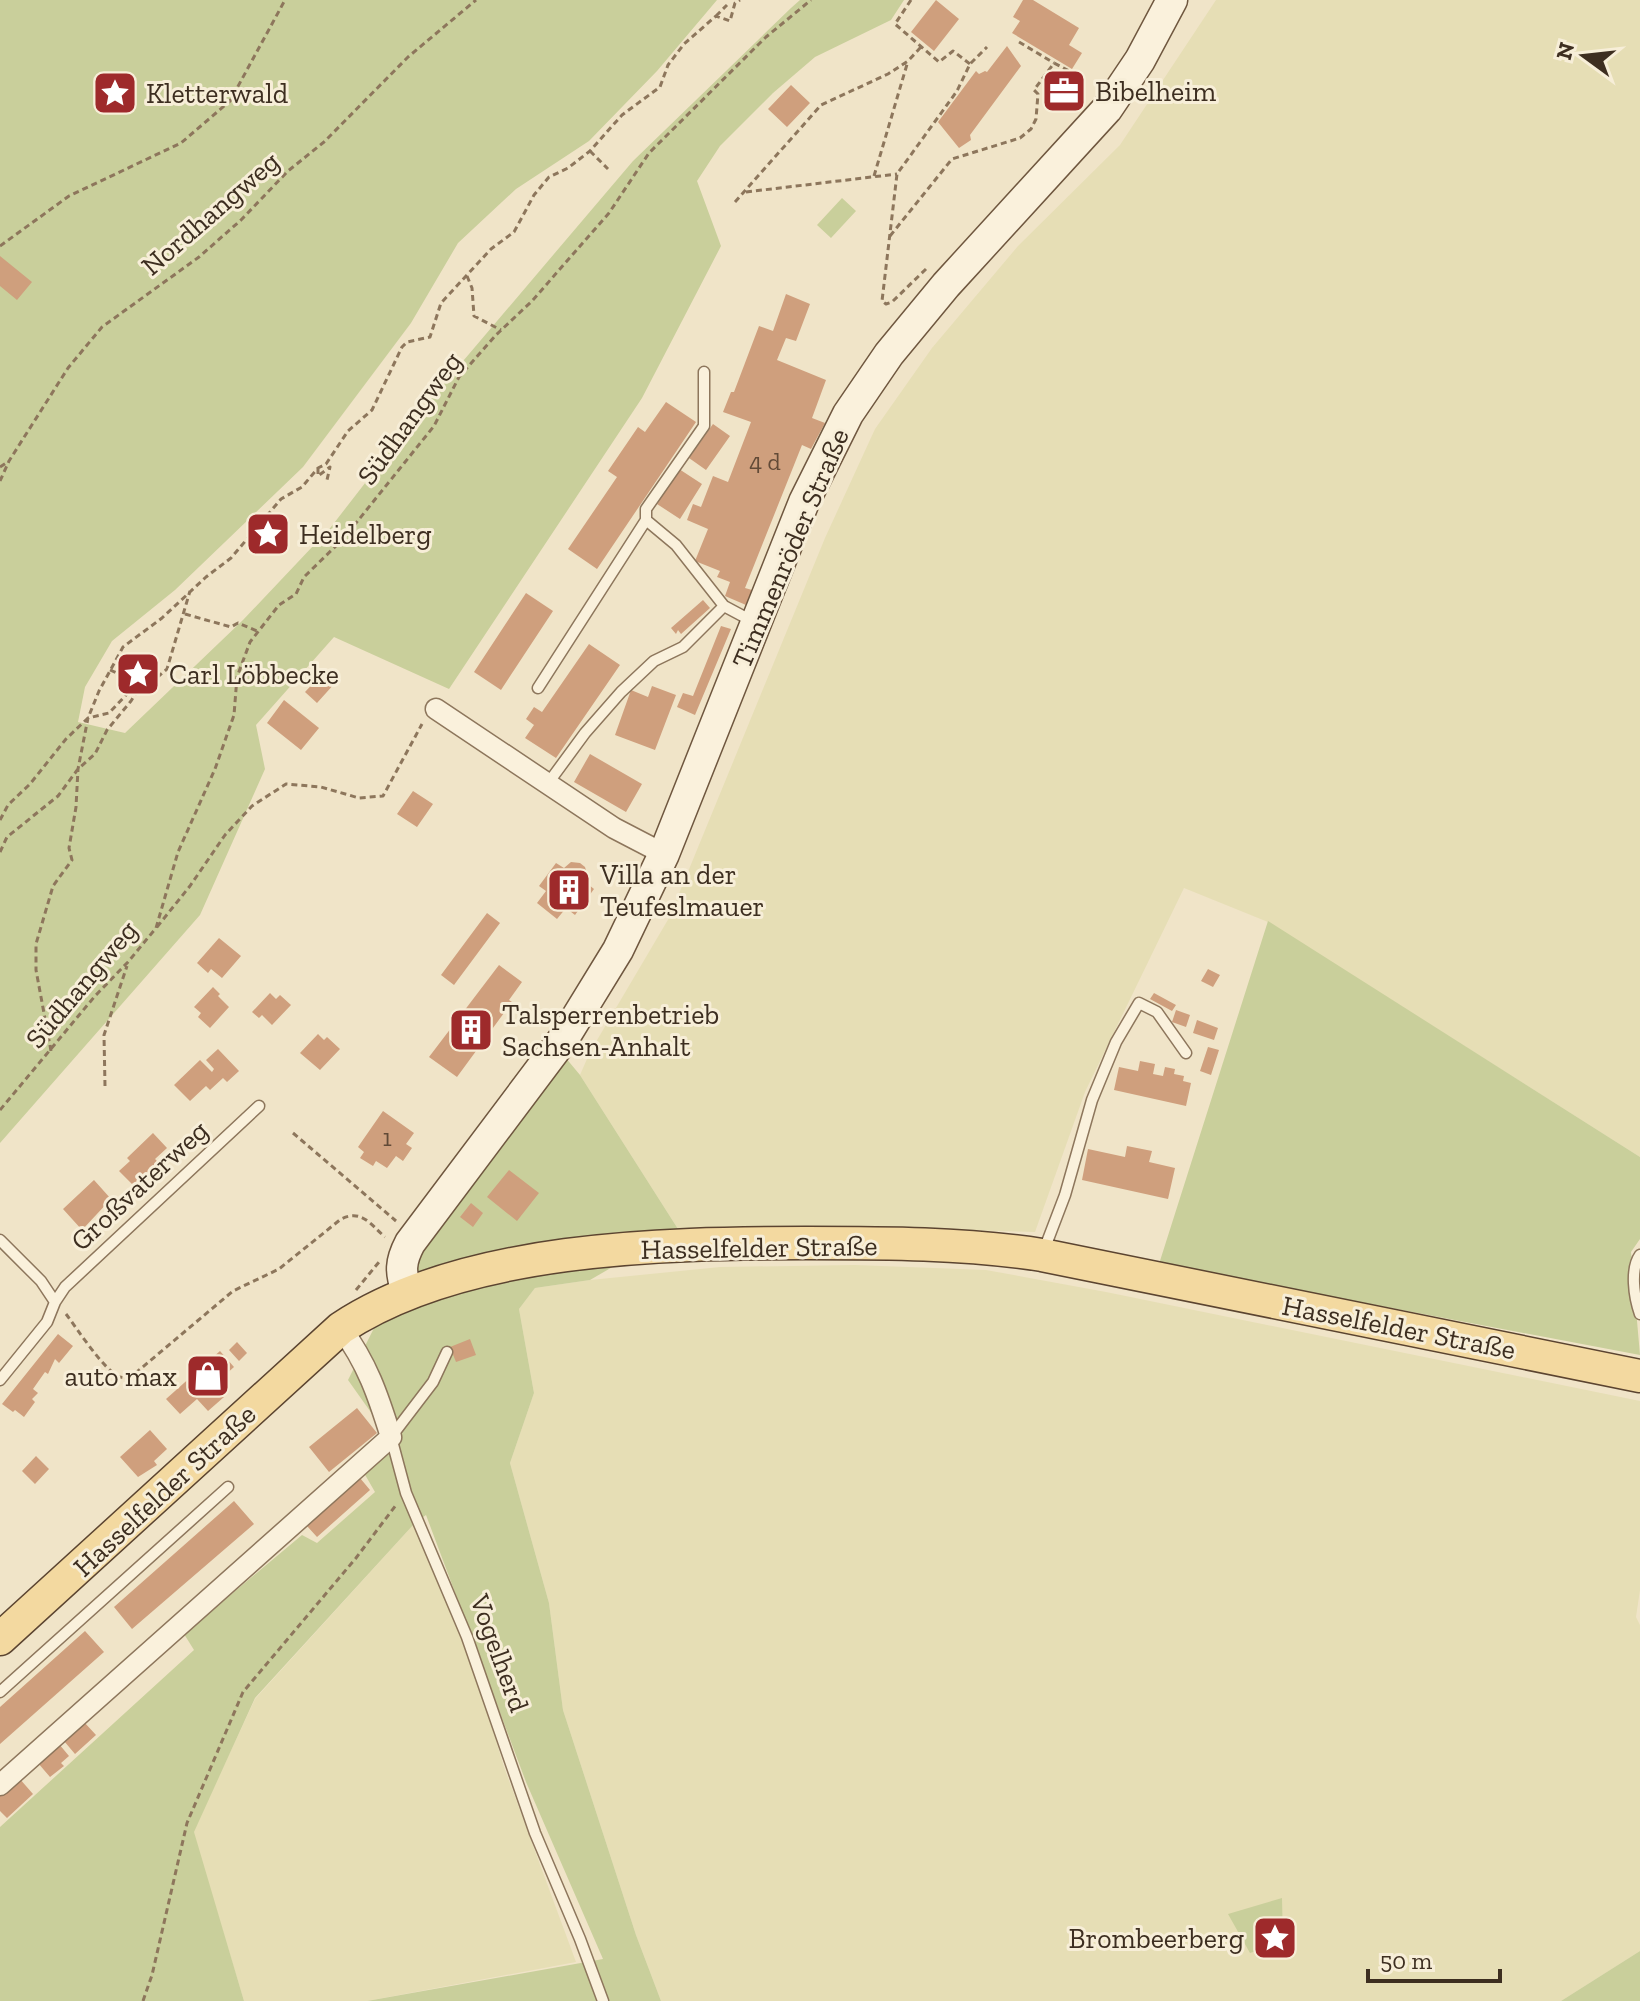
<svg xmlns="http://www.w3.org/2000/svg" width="1640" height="2001" viewBox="0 0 1640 2001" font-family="'Zilla Slab',serif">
<rect width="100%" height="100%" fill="#f0e4c8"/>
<path fill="#e6deb5" d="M1216,0H1640V1157L1268,922L1184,888L1085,1092L1035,1232L809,1226L678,1229L580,1075L590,1052L669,918L825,538L875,429L932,348L1018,246L1120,145Z
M855,1265L986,1270L1106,1292L1640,1401V1590L1636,1617L1640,1625V1951L1561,2001H661L636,1935L563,1710L549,1603L510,1463L534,1393L519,1309L535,1288L590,1280L720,1267Z
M414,1524L461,1625L504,1767L576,1962L367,2001H244L193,1832L255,1699Z"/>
<path fill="#c9cf9b" d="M0,0H717L657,71L589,141L516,189L458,243L411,323L303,467L175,590L112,641L85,687L78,722L125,733L243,620L331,527L424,407L633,161L791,8L800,0H904L891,20L815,57L773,93L720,146L697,181L721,246L642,398L449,689L334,637L256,725L265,769L200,915L0,1143Z
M842,198L856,211L831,238L817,225Z
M1268,921L1640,1157V1239L1631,1252L1640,1355L1159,1264Z
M565,1057L580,1075L678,1229L590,1280L535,1288L519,1309L534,1393L510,1463L549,1603L563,1710L636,1935L661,2001H367L603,1959L526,1782L426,1515L414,1524L255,1698L194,1832L244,2001H0V1827L194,1650L184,1634L302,1535L317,1543L375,1492L364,1473L382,1428L348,1380L381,1314L434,1226Z
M1282,1898L1283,1943L1250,1953L1228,1914Z
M1640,1951V2001H1561Z"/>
<path fill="#cf9f7d" d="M936,0L959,19L934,51L911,32Z
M1023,0H1033L1079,28L1069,45L1082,53L1072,69L1012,33L1020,21L1013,17Z
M1007,46L1021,66L970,135L971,140L959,148L938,122L976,71L979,74L985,71L987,72Z
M1059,74L1082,88L1075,100L1069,96L1063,105L1046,95Z
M791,85L810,103L787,127L768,109Z
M0,256L32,282L17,300L0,286Z
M786,294L810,304L796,341L786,338L777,360L826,380L812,418L825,423L811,449L802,445L745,588L752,590L746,605L725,596L730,582L717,577L720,571L695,561L708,529L687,520L693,504L701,507L713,476L728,482L751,422L723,412L731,392H734L759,326L773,331Z
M666,402L696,422L597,569L568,549L617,477L608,471L638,427L645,432Z
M713,424L730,436L706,470L689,458Z
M679,469L702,484L680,519L657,504Z
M526,593L553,611L501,690L474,672Z
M703,600L710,608L681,634L678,630L676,634L671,628Z
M721,626L731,629L695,715L677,707L683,693L693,696Z
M589,644L620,665L556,758L525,738L534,725L526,719L534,707L542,712Z
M323,673L335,683L317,703L305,692Z
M652,686L676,695L655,750L615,735L631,690L648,697Z
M284,700L319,728L301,750L267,723Z
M590,754L642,784L626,812L574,782Z
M413,791L433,804L417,827L397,814Z
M571,862L580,863L585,867L587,874L584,881L594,889L575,915L566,908L557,919L537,903L546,891L539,886L556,863L564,868Z
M487,913L500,923L454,985L441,975Z
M219,938L241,956L222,978L211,969L208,973L197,963Z
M499,965L522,982L509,1000L512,1002L457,1077L429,1057Z
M1208,969L1220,975L1213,987L1201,981Z
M213,987L220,994L218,996L229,1007L210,1028L198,1017L201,1013L194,1007Z
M270,993L276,999L280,995L291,1005L272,1025L262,1015L259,1018L252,1012Z
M1154,993L1176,1005L1172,1011L1150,999Z
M1176,1010L1190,1015L1186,1027L1172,1022Z
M1197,1020L1218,1028L1214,1040L1193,1033Z
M318,1034L324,1040L327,1037L340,1049L320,1070L300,1053Z
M1208,1047L1219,1050L1211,1075L1200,1071Z
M218,1049L239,1071L227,1082L223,1078L210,1090L206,1086L190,1101L174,1085L200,1060L212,1072L214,1069L206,1060Z
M1140,1061L1155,1064L1153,1074L1163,1076L1165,1067L1175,1069L1174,1074L1184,1076L1183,1081L1191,1083L1186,1106L1114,1090L1119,1067L1138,1071Z
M383,1111L414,1133L406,1144L412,1148L403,1161L396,1156L387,1168L376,1161L373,1166L360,1158L364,1152L358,1147Z
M153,1133L167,1148L155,1159L161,1165L147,1179L144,1177L134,1186L119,1171L130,1161L127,1158Z
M1127,1146L1152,1151L1149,1162L1175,1168L1168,1199L1082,1180L1088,1149L1125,1157Z
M509,1170L539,1193L517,1221L487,1197Z
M94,1180L111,1199L82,1230L63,1209Z
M471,1203L483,1213L473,1227L460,1217Z
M58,1334L73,1346L59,1363L55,1359L48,1374L45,1372L33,1389L38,1393L32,1399L35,1402L24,1417L15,1410L13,1412L2,1404Z
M470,1339L476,1355L456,1362L450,1347Z
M237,1342L247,1353L239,1361L229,1350Z
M220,1351L234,1367L213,1386L224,1397L208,1411L197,1399L180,1414L166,1399Z
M357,1408L377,1433L329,1472L309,1447Z
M150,1430L167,1449L154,1461L157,1465L138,1477L120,1457Z
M36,1456L49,1469L35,1484L22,1471Z
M360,1478L370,1490L317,1537L307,1526Z
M234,1501L254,1524L132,1629L114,1607Z
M85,1631L104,1652L0,1744V1707Z
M84,1722L96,1735L75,1754L64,1741Z
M59,1744L69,1756L61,1763L64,1766L50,1777L38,1763Z
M19,1778L33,1794L7,1818L0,1811V1795Z"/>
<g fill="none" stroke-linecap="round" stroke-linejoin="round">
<g stroke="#8d765c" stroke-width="13">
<path id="lane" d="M646,520V509L704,426V372
M538,688L646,520L676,545L724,606L754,622
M549,782L585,733L621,692L654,661L683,647L724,606
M0,1240L41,1281L55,1302
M1044,1250L1065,1195L1092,1100L1116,1042L1139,1003L1157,1012L1186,1053
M1640,1255C1630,1269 1634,1297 1640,1314
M447,1352L433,1382L391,1437L406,1493L467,1637L535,1833L580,1939L603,2001
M0,1380L47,1322L55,1302L65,1287L259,1106
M0,1692L228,1487"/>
</g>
<g stroke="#8d765c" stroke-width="23">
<path id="street" d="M436,709L614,828L664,854
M0,1785L391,1437C378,1395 367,1363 341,1328"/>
</g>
<g stroke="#6f573f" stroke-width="33">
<path id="secondary" d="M407,1292C400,1272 400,1262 410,1243L564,1038L618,950L664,854L804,502L848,414L889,354L946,285L1107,109L1140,60L1172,0"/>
</g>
<g stroke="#5b4430" stroke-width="35">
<path id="primary" d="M0,1639L341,1328C463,1247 663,1243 806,1243C885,1243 964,1243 1042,1255L1640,1376"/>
</g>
<path stroke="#8d765c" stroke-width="3" stroke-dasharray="6 4" stroke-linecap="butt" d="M911,0L895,24L939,62L953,51L970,64
M716,16L727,5
M1019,42L1054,63
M590,151L608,169
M874,176L908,61
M746,192L897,174
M735,202L821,105L888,74L908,61L921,47
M890,236L952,159L1020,138L1031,129L1036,119L1038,94L1034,90L1054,63L1073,73
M0,246L69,196L181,143L230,101L285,0
M926,269L892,302L886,304L882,301L897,174L957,91L970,64L987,47
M467,276L472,288L474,316L501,330
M0,467L9,461
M318,468V476L330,467L327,480
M0,481L9,461L68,368L102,327L199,257L241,220L288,171L324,142L408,57L476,0
M185,614L231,627L238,623L257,631
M110,670L119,674L131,675L141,685
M0,820L8,805L30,784L66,739L88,718L99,691L123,647L162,618L206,577L231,558L281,499L302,487L318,468L326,464L348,431L372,410L402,347L407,342L430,337L441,303L491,249L514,232L534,195L549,177L568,168L590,151L622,115L660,87L668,65L684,44L716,16L730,21L735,3L740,0
M0,852L7,837L58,796L78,769L95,754L107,730L131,701L141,685L152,682L167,669L190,591
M157,927L190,886L225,835L252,806L286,784L321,787L359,798L383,796L422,724
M51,1051L36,970V944L53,886L72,860L69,848L76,807L78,769L88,718L109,713L127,694L125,674
M105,1086L104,1035L127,966
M0,1110L95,996L128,962L156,928L178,852L215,769L234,715L237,677L250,642L279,605L296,594L304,577L344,538L434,426L459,377L496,335L532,301L609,213L649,153L766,37L811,0
M293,1133L396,1221
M356,1290L379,1262
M66,1314C76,1327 105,1372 120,1377C124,1378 128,1377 132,1376L233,1291L279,1269L341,1219C362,1209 370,1224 385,1237
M143,2001L152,1975L187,1823L243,1692L356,1558L396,1505"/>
<use href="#lane" stroke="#faf1dc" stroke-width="10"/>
<use href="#street" stroke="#faf1dc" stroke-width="20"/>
<use href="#secondary" stroke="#faf1dc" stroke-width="30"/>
<use href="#primary" stroke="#f3d9a0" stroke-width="32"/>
</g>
<defs>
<g id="office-square" transform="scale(2.3)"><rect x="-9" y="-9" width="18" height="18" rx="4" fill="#9e2a2b" stroke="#f7eed8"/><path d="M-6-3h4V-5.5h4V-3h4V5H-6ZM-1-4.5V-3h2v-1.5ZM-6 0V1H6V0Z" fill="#fff"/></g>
<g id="sight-square" transform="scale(2.3)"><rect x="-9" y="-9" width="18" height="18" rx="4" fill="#9e2a2b" stroke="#f7eed8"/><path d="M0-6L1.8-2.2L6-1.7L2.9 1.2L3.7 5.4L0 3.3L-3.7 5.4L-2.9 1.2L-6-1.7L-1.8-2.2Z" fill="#fff"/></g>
<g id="building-square" transform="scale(2.3)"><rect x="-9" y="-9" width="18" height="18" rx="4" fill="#9e2a2b" stroke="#f7eed8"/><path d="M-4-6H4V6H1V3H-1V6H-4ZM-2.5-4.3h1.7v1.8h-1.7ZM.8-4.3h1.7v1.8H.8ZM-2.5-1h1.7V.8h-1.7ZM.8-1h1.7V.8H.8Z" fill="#fff"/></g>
<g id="shop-square" transform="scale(2.3)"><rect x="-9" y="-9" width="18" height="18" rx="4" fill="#9e2a2b" stroke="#f7eed8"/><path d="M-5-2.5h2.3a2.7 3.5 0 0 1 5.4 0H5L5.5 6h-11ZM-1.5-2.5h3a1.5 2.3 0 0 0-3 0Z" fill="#fff"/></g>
</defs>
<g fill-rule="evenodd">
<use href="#office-square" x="1064" y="91"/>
<use href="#sight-square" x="115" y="93"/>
<use href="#sight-square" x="268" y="534"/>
<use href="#sight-square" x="138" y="674"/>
<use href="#building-square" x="569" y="890"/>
<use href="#building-square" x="471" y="1030"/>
<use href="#shop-square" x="208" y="1376"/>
<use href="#sight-square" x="1275" y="1938"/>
</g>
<g text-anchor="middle" stroke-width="6" stroke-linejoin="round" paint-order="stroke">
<g font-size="24" fill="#624a37">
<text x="765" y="470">4 d</text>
<text x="387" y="1146">1</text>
</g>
<g font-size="28" fill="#3d2e20" stroke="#f7eed8" text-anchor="start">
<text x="1095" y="101">Bibelheim</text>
<text x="146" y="103">Kletterwald</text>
<text x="299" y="544">Heidelberg</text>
<text x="169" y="684">Carl Löbbecke</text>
<text x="600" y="884">Villa an der<tspan x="600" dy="32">Teufeslmauer</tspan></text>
<text x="502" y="1024">Talsperrenbetrieb<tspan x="502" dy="32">Sachsen-Anhalt</tspan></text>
<text x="177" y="1386" text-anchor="end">auto max</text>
<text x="1244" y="1948" text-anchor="end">Brombeerberg</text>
</g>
<g font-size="28" fill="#3d2e20" stroke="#f7eed8">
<text transform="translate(210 213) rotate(-41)" y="10">Nordhangweg</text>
<text transform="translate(409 418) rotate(-54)" y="10">Südhangweg</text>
<text transform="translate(790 548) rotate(-67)" y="10">Timmenröder Straße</text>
<text transform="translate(81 984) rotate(-50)" y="10">Südhangweg</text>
<text transform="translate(139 1185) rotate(-43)" y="10">Großvaterweg</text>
<text transform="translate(759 1247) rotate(-1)" y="10">Hasselfelder Straße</text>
<text transform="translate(1399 1327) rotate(11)" y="10">Hasselfelder Straße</text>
<text transform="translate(164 1490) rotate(-43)" y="10">Hasselfelder Straße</text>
<text transform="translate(500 1653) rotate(70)" y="10">Vogelherd</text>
</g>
</g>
<g transform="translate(1584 56) rotate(285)" stroke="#f7eed8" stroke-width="6" paint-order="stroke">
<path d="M0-6L14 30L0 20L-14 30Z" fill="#3d2e20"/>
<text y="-12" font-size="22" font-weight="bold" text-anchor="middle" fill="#3d2e20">N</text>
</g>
<path d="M1368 1969v12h132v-12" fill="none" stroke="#3d2e20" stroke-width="4"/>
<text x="1380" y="1969" font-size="24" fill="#3d2e20" stroke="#f7eed8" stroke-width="6" paint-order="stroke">50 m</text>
</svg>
